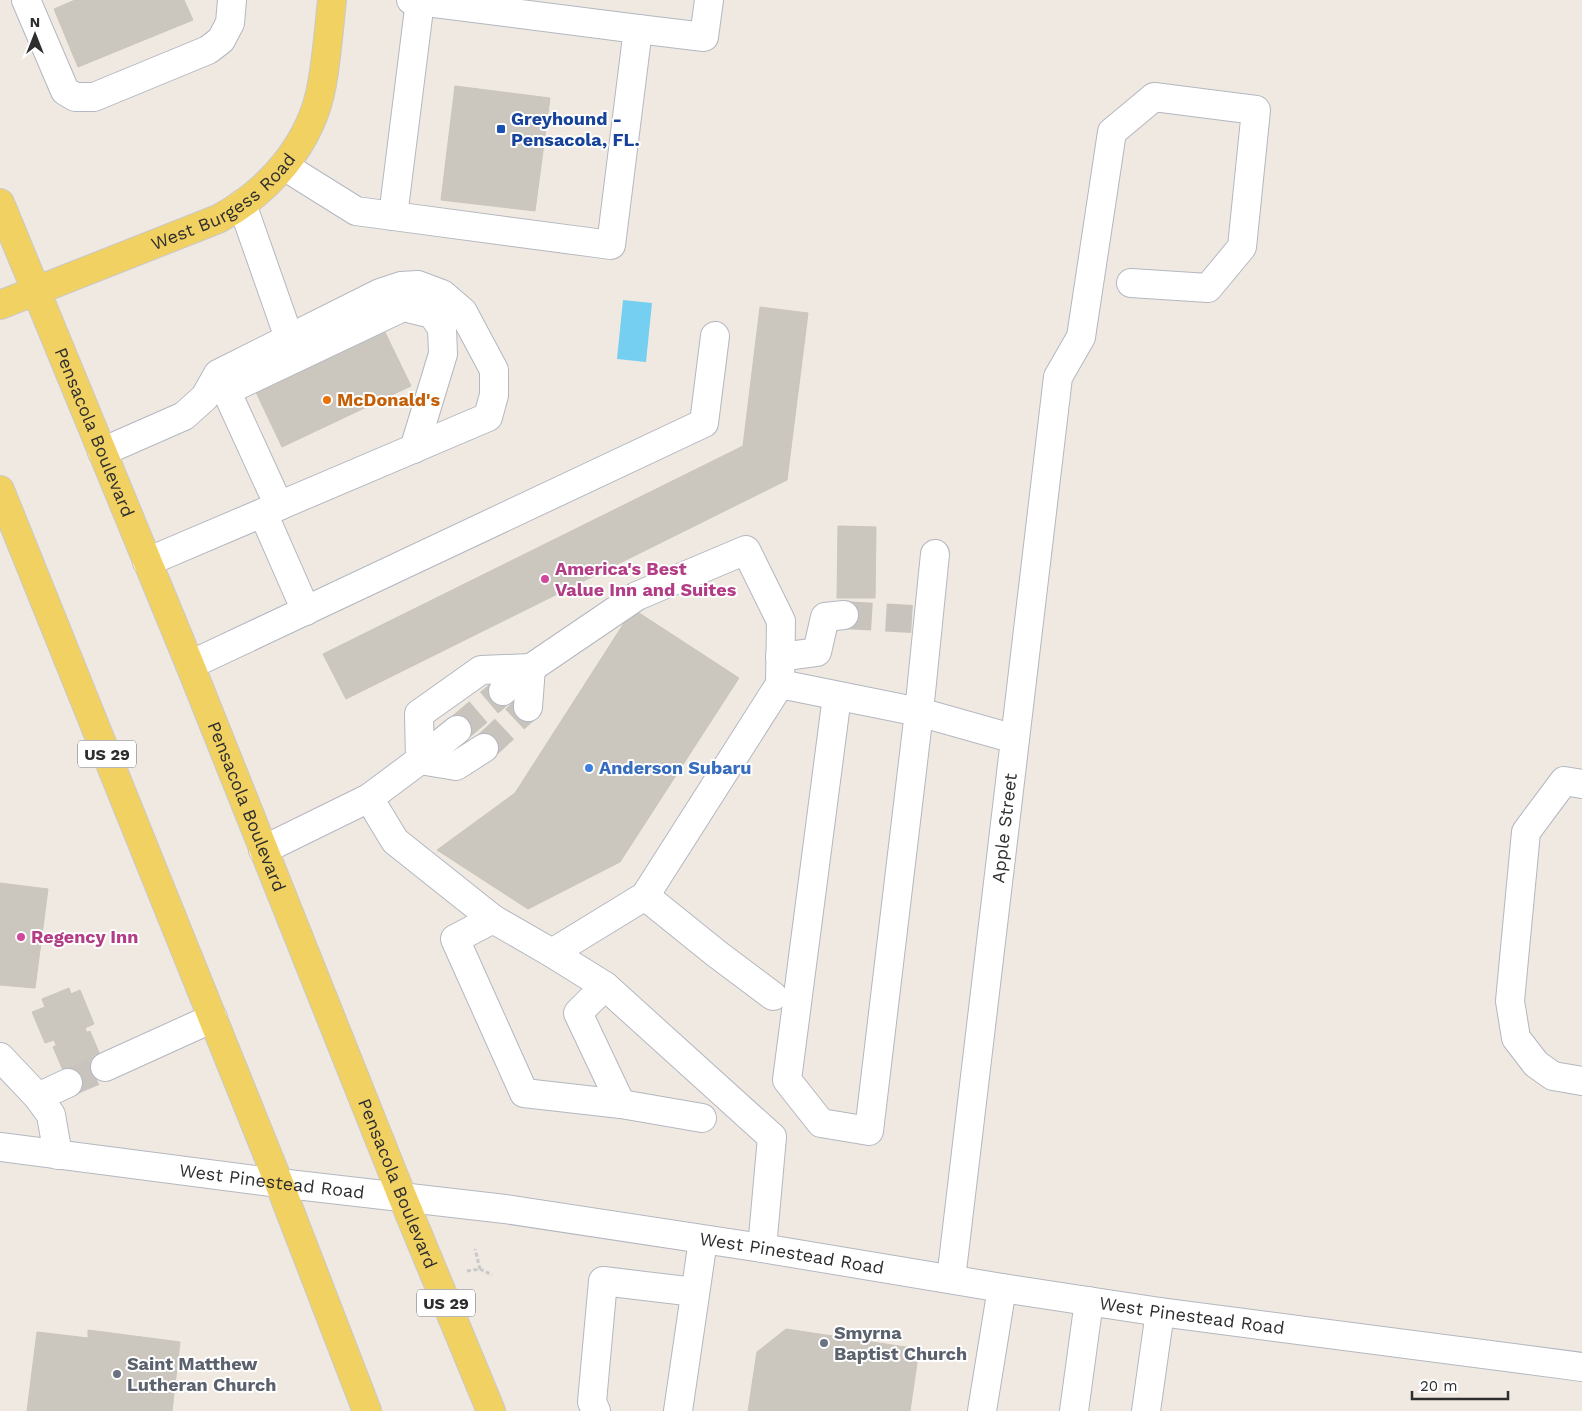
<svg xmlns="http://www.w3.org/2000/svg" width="1582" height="1411" viewBox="0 0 1582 1411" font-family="'Work Sans',sans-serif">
<rect width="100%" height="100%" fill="#efe9e1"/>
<path fill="#75cff0" d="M623,300L652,303L646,362L617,359Z"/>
<path fill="#cbc7bf" stroke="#cbc5ba" d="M75,0H184L193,20L78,67L54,9Z
M455,86L550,98L535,211L441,200Z
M760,307L808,313L787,480L346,699L323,654L743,446Z
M382,326L411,386L282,447L254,388Z
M838,526L876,527L875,598H837Z
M633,609L739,678L620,862L528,909L437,850L515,793Z
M0,883L48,889L35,988L0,985Z
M69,988L71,994L80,990L94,1024L85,1028L87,1033L56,1045L54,1040L45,1043L32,1012L45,1007L42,999Z
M90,1031L108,1074L71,1089L53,1047Z
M786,1329L919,1349L910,1411H748L757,1352Z
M88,1330L180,1342L172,1411H27L37,1332L88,1338Z"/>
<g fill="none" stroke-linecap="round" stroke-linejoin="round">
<path stroke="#c8c4bd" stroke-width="28" stroke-dasharray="28 14" stroke-linecap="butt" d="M844,615L912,619
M457,730L503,691
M484,748L528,707
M68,1083L105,1067"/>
<g stroke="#b4b7c1" stroke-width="30">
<g id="minor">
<path d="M26,0L65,91L75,97H94L208,50L221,40L230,23L232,0"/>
<path d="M638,29L704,37L709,0"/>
<path d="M284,166L356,211L611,245L638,29L411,0"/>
<path d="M242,204L289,338"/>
<path d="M393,216L420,1"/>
<path d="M219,375L279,506"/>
<path d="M226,391L403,307L432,314L442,328L443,354L414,449"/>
<path d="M102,452L184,416L205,397L218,374L380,293L401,286L418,285L442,294L463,312L494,370V395L488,417L147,562"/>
<path d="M263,513L306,611"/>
<path d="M780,657L817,652L825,617L844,615"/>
<path d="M190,665L704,423L715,336"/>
<path d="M780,684L919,712L1015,739"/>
<path d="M503,691L531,668L637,596L746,550L781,621L780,684L645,896L552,953"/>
<path d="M837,696L787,1080L821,1123L869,1131L919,712L935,554"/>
<path d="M528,707L531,668"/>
<path d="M420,760L419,714L481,670L531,668"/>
<path d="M420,760L456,766L484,748"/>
<path d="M1582,784L1564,781L1526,832L1510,1001L1516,1038L1536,1064L1553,1076L1582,1081"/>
<path d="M369,798L395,841L493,919L552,953L605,986L578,1013L621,1104"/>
<path d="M263,850L369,798L420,760L457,730"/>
<path d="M645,896L717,954L773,996"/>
<path d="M493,919L455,939L524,1093L621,1104L702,1118"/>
<path d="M605,986L772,1137L762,1248"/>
<path d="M0,1057L38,1097L51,1115L58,1155"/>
<path d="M105,1067L213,1018"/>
<path d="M38,1097L68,1083"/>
<path id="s1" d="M0,1147L279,1183L505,1209L762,1248L1002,1288L1160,1312L1582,1367"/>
<path id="s2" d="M951,1279L1058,377L1081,337L1112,132L1154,97L1256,110L1242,247L1208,288L1131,283"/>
<path d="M596,1411L592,1402L603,1281L695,1292"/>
<path d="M678,1411L703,1240"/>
<path d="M982,1411L1002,1288"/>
<path d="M1074,1411L1089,1301"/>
<path d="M1146,1411L1160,1312"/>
</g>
</g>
<g stroke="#c9c9c9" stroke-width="30">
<g id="major">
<path id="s3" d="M0,203L190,665L402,1196L491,1411"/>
<path id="s4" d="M0,305L218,219C269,192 312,143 322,84C327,56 329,28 332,0"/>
<path d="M0,490L279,1183L367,1411"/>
</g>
</g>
<path stroke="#c9c9c9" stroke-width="3" stroke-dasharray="4 2.5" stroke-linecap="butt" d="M480,1269L492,1275
M467,1271L480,1269L475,1249"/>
<use href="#minor" stroke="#fff" stroke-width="28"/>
<use href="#major" stroke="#f2d163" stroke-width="28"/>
</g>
<rect fill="#1a4fb4" stroke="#fff" stroke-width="2" x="496" y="124" width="10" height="10" rx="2.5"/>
<circle fill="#e8710a" stroke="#fff" stroke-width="2" cx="327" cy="400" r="5"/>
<g fill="#d1479c" stroke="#fff" stroke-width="2">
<circle cx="545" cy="579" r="5"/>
<circle cx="21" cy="937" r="5"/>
</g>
<circle fill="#3f7fe0" stroke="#fff" stroke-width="2" cx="589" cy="768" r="5"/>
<g fill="#6b7280" stroke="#fff" stroke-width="2">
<circle cx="824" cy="1343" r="5"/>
<circle cx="117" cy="1374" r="5"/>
</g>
<g text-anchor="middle" stroke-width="4" stroke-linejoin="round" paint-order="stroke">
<g fill="#fff" stroke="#6d6d6d" stroke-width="1">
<rect x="78" y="740.5" width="58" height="27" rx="4"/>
<rect x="417" y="1289.5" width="58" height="27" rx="4"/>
</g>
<g font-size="16" font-weight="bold" fill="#2e2e2e">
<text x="107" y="760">US 29</text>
<text x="446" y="1309">US 29</text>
</g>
<g font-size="18" font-weight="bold" fill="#164399" stroke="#fff" text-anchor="start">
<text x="511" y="125">Greyhound -<tspan x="511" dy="21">Pensacola, FL.</tspan></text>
</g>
<g font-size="18" fill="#2e2e2e" stroke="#fff">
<text dy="6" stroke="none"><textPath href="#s4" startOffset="248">West Burgess Road</textPath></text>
<text dy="6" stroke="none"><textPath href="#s3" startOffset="248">Pensacola Boulevard</textPath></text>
<text dy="6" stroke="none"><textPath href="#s3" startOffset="652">Pensacola Boulevard</textPath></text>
<text dy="6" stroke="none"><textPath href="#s2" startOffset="454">Apple Street</textPath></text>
<text dy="6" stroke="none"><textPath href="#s1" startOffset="274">West Pinestead Road</textPath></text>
<text dy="6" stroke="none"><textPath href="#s3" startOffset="1058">Pensacola Boulevard</textPath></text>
<text dy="6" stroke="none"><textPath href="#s1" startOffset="799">West Pinestead Road</textPath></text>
<text dy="6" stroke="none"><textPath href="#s1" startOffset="1204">West Pinestead Road</textPath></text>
</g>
<g font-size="18" font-weight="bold" fill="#c56008" stroke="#fff" text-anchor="start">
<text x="337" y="406">McDonald's</text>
</g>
<g font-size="18" font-weight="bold" fill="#b23c85" stroke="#fff" text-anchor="start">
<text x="555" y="575">America's Best<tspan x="555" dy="21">Value Inn and Suites</tspan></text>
<text x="31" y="943">Regency Inn</text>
</g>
<g font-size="18" font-weight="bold" fill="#366cbe" stroke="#fff" text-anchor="start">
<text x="599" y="774">Anderson Subaru</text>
</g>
<g font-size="18" font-weight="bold" fill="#5b616d" stroke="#fff" text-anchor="start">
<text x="834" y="1339">Smyrna<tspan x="834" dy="21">Baptist Church</tspan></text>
<text x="127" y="1370">Saint Matthew<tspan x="127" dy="21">Lutheran Church</tspan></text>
</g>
</g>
<g transform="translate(35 35)" stroke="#ffffff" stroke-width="4" paint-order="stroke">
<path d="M0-4L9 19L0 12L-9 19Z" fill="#2e2e2e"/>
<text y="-8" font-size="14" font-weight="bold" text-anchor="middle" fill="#2e2e2e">N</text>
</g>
<path d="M1412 1391v8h96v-8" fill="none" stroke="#2e2e2e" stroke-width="2.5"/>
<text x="1420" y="1391" font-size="15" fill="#2e2e2e" stroke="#ffffff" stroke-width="4" paint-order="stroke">20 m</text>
</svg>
